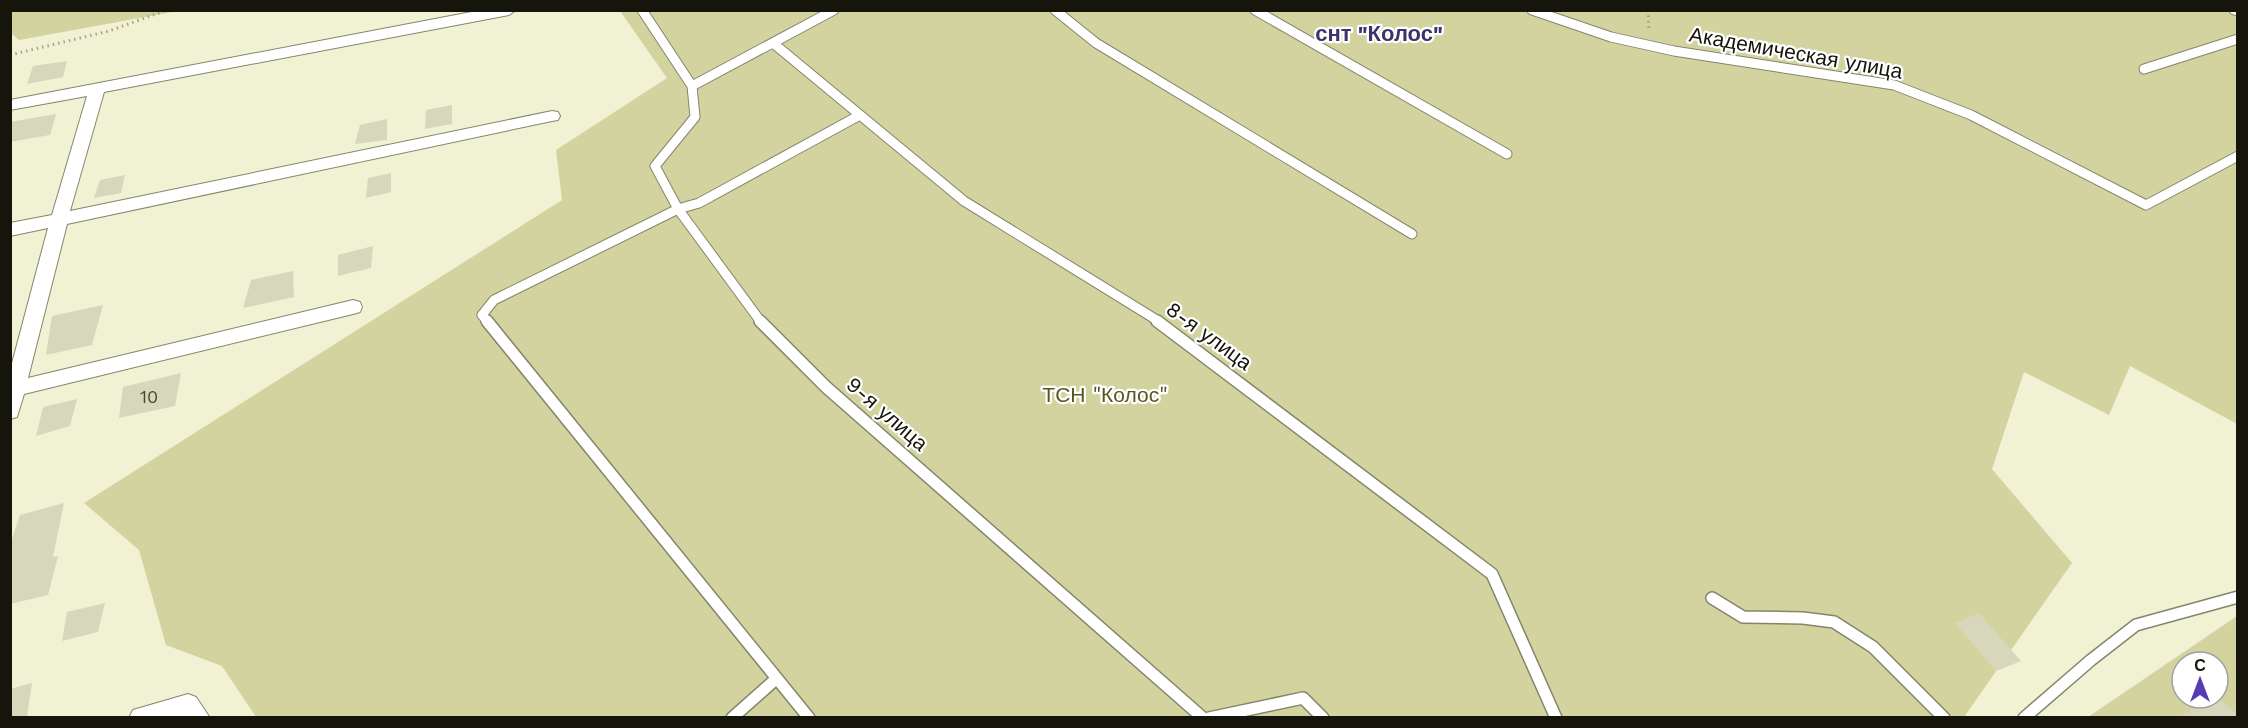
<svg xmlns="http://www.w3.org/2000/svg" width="2248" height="728" viewBox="0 0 2248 728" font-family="'Work Sans',sans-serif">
<rect width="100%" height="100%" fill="#f1f2d4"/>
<path fill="#d3d39f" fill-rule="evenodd" d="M10,11L11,10L178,11L19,40L11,33Z
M620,11H2237V424L2130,366L2109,415L2024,372L1992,469L2072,563L1964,717H256L222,666L166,645L139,550L84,503L562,200L556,150L667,78Z
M2237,616V717H2088ZM2182,662H2218V698H2182Z"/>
<path fill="#d7d8bb" d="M67,61L63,77L27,84L33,66Z
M452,105V124L425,129L426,110Z
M56,114L50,135L10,142V122Z
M387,119V140L355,144L360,125Z
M391,173V192L366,198L368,178Z
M125,175L121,193L94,198L100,180Z
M373,246L371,268L338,276V255Z
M293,271L294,297L243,308L251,280Z
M103,305L92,345L46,355L52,316Z
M181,373L175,406L119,418L123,387Z
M77,399L70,426L36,436L43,407Z
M64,503L53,557L58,556L48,595L10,604V545L20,515Z
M105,603L98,632L62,641L67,612Z
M1979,613L2021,661L1996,671L1955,623Z
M32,683L27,717H10V689Z
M2215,698H2218L2238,715V717H2178Z"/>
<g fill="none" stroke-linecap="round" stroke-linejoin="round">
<g stroke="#85856b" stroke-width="11">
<path id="service-far1" d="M642,10L692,86L695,117L655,166L678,209L761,322
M1055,10L1096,43L1412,234
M1255,10L1507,154
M1532,10L1611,37L1674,51L1894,85L1971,115L2146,205L2238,156
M2234,10L2238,11
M773,43L964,201L1160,322
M2144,69L2238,39
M692,86L834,10
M488,322L482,315L494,300L678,209L699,203L860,115"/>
</g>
<g stroke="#85856b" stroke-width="14">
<path id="service" d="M487,321L809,718
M760,321L826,387L1203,718
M1157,321L1492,574L1556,718
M1712,598L1743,617L1803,618L1834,622L1873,647L1944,718
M732,718L776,679
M1209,718L1303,698L1323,718
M2024,718L2091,660L2136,625L2238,597"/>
</g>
<g stroke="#85856b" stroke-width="2">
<path id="minor" d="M482,10H516L509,15L104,92L70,211L552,111L558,112L560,116L558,120L552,121L67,224L28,378L353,300L360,302L362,307L360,312L353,314L24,394L17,417L10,419V371L48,228L10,236V223L52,215L87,96L10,110V100Z
M188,694L196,697L210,718H129L133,710Z"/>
</g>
<path stroke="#a2a38c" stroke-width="3" stroke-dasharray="1.5 4" stroke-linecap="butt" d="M1648,10L1649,32
M10,55L109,31L167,10"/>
<use href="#service-far1" stroke="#fff" stroke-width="9"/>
<use href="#service" stroke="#fff" stroke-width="11"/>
<use href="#minor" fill="#fff" fill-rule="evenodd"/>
</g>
<g text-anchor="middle" stroke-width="4.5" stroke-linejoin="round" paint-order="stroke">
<g font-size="18" fill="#464637">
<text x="149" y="403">10</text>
</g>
<g font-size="21" fill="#15150b" stroke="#fff">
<text transform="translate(1796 53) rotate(10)" y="7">Академическая улица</text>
<text transform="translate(1209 336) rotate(36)" y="7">8-я улица</text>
<text transform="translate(887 414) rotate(41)" y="7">9-я улица</text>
</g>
<g font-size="21" fill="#575620" stroke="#fff">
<text x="1105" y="402">ТСН "Колос"</text>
</g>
<g font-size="22" font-weight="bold" fill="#3c326e" stroke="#fff">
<text x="1379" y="41">снт "Колос"</text>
</g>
</g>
<rect width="2248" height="728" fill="none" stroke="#15150b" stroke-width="24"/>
<g transform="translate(2200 680)"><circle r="28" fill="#ffffff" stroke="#a1a19d" stroke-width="1.5"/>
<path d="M0-4.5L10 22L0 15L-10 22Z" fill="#583cb4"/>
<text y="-9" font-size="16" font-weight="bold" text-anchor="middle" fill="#15150b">С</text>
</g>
</svg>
